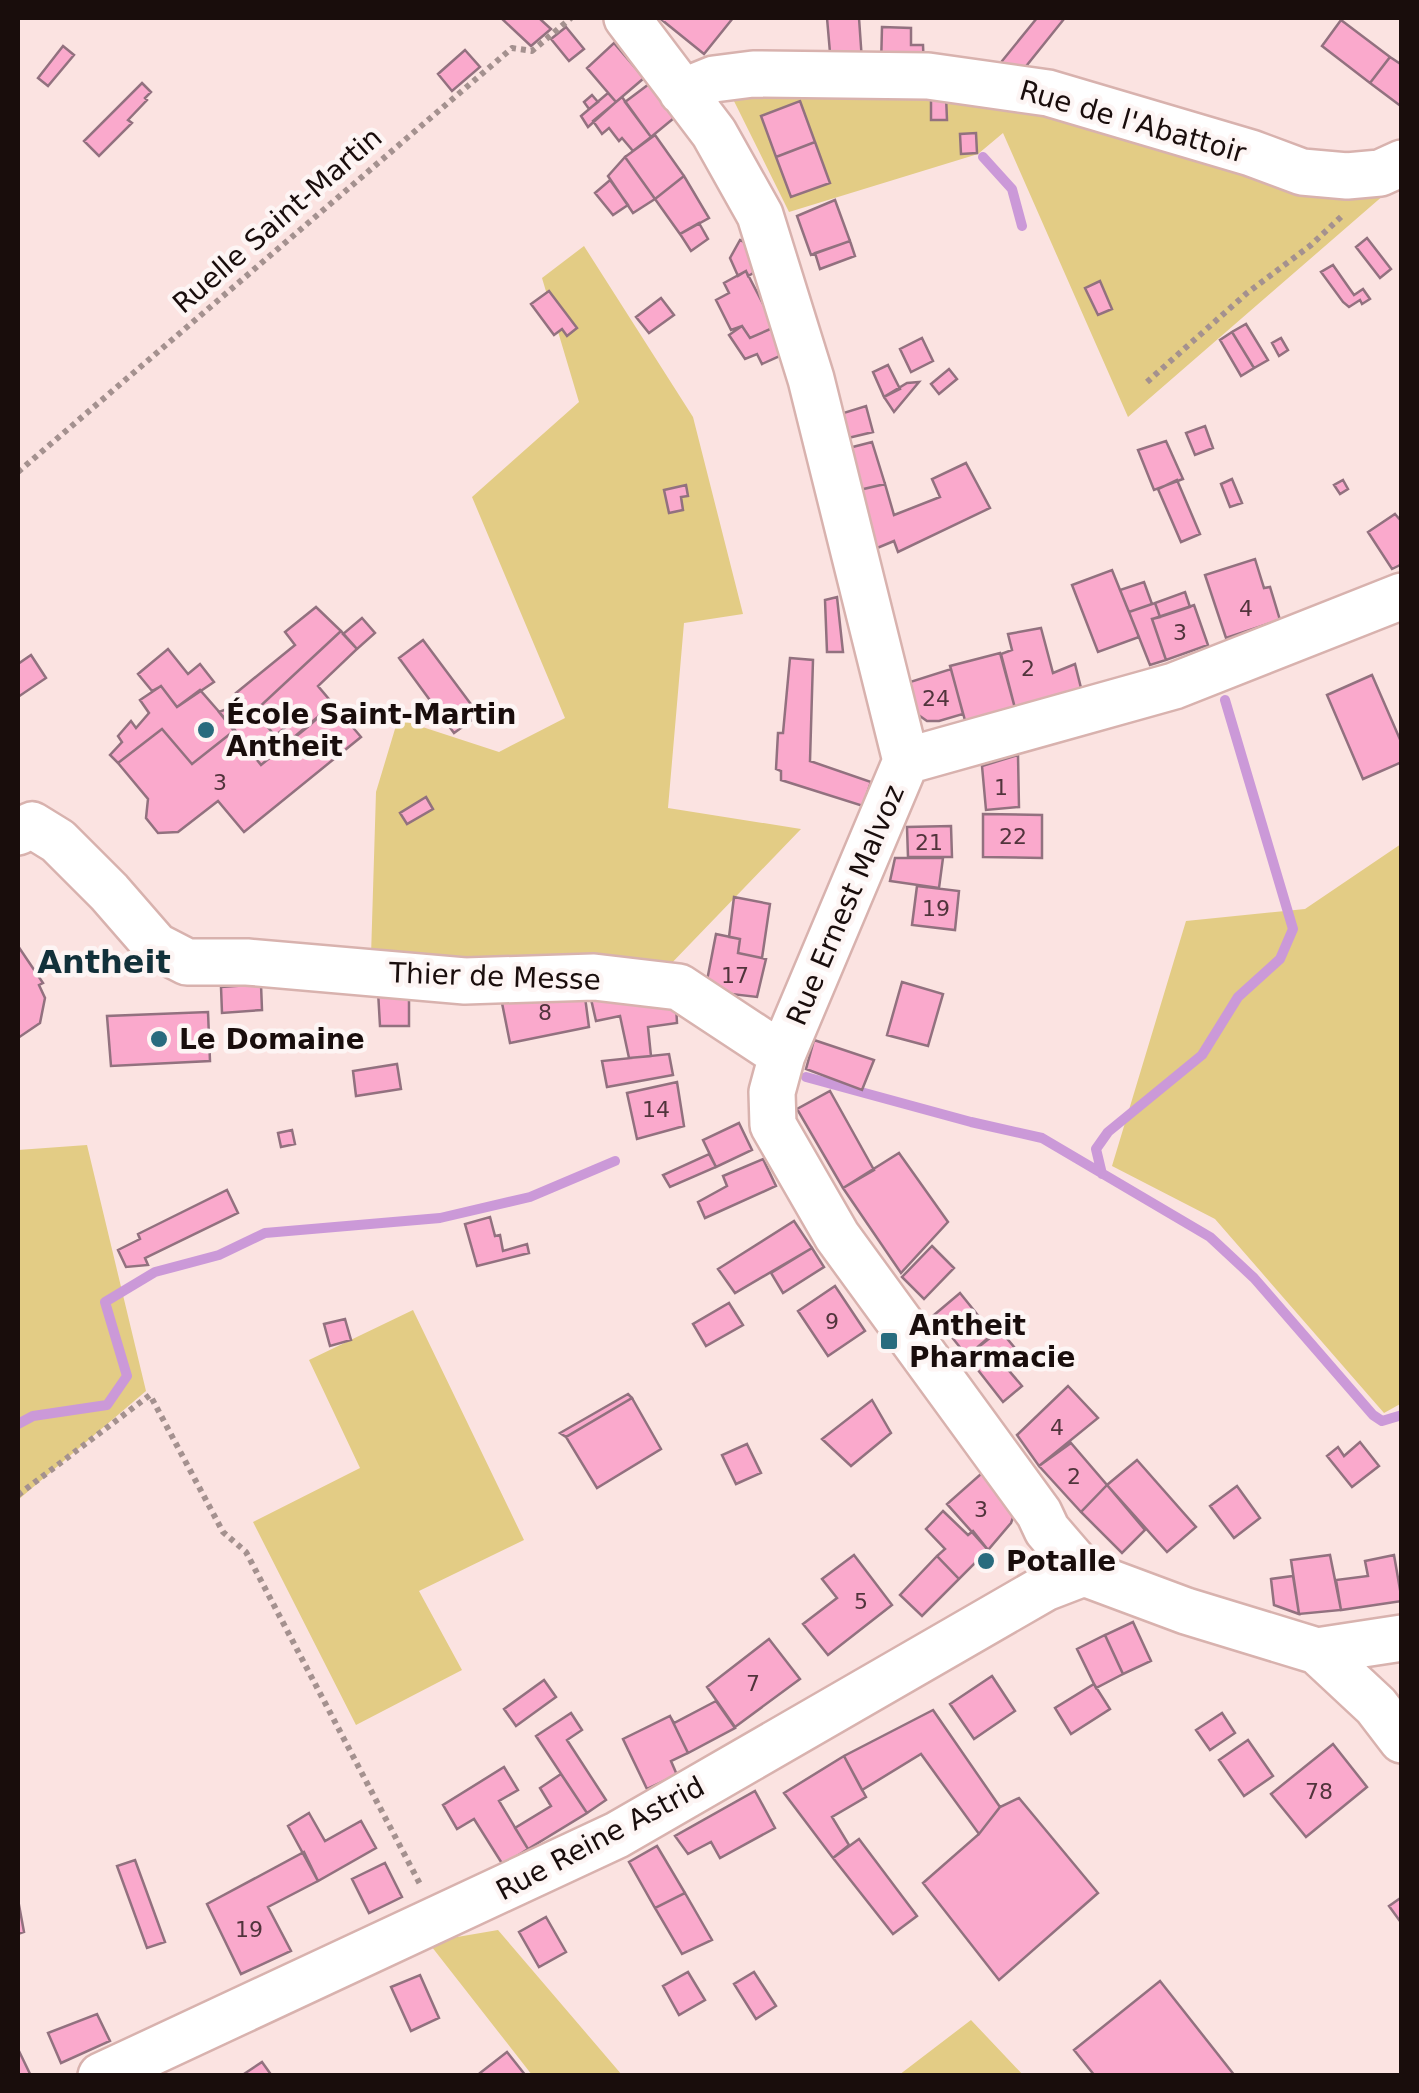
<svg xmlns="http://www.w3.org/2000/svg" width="1419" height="2093" viewBox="0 0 1419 2093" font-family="'DejaVu Sans',sans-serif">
<rect width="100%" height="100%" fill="#fbe3e1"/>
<path fill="#e3cc85" d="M896,84L1400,181L1128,417L1003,133L978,154L789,212L730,93Z
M584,246L693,417L743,614L684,623L668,808L801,829L665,970H465L371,956L376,792L398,719L499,752L565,718L472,497L579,402L542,278Z
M1401,844L1402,1403L1384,1413L1215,1219L1112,1166L1186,921L1305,909Z
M87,1145L146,1391L18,1500V1150Z
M413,1310L524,1540L419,1591L462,1670L356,1725L253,1522L360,1468L309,1360Z
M498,1930L622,2075H532L428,1942Z
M971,2020L1023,2075H899Z"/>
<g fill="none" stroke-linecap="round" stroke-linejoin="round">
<path stroke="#cb99d8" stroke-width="10" d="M983,157L1012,189L1022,226
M806,1077L971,1122L1042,1138L1210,1237L1254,1278L1373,1415L1382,1421L1402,1415
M1102,1174L1096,1149L1108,1132L1202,1055L1238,997L1280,959L1293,929L1225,700
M18,1424L33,1416L107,1405L127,1376L105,1302L155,1272L219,1255L265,1233L440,1218L530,1197L615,1161"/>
</g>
<path fill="#faa9cc" stroke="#92717f" stroke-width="2.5" d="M501,18H539L551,29L531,46Z
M665,18H733L704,54L662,20Z
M827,18H859L862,61L831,64Z
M1037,18L1064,19L1015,80L998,66Z
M1341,20L1390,57L1370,83L1322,46Z
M566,27L584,49L569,61L551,39Z
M882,27L911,28V45H923L924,70L881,66Z
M614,43L644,78L616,102L587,68Z
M63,46L74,55L48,86L38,78Z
M465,50L480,67L452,91L438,74Z
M1390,57L1402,65V107L1370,83Z
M142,83L151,92L145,98L147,100L128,120L132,123L99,156L84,141Z
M649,84L674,118L651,137L625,102Z
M608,93L616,102L588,127L581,116Z
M592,95L598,102L589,109L584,102Z
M946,96L947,120H931V97Z
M622,97L651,137L633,151L622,138L619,141L609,128L602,134L593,121Z
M800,101L815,142L776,157L761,116Z
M976,133L977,153L961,154L960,134Z
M655,135L684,176L655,199L625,157Z
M815,142L830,183L791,197L776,157Z
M625,157L655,199L633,213L608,176Z
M684,176L709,218L680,234L655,199Z
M610,180L628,205L613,215L595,193Z
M835,200L850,241L811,255L797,216Z
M699,223L708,239L691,251L680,234Z
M1367,238L1391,269L1380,278L1356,247Z
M740,240L756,247L764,267L748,276L746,271L738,276L730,258Z
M850,241L855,256L820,269L815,253Z
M1333,265L1354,295L1363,289L1370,299L1362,304L1360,300L1349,307L1343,302L1321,272Z
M746,271L775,327L750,338L742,326L731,330L716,300L729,293L724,283Z
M1100,281L1112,309L1098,315L1085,288Z
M549,291L577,328L567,336L562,329L554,335L531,304Z
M661,298L674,315L649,333L636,317Z
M1246,324L1268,360L1254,368L1232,332Z
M742,326L750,338L775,327L782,355L762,364L757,354L745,359L729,335Z
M1232,332L1254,368L1241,376L1220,340Z
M922,338L933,361L911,372L900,349Z
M1281,338L1288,350L1279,356L1272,343Z
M888,365L900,389L884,397L873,372Z
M949,369L957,379L939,394L931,384Z
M919,382L894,412L884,397L907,383Z
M866,406L873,432L844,439L837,415Z
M1205,426L1213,448L1195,455L1186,433Z
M1166,441L1183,479L1154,490L1138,450Z
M872,442L885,484L855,491L845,449Z
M966,463L990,508L898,552L894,541L870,551L855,491L885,484L894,515L940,497L932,479Z
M1232,479L1242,503L1230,507L1221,484Z
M1177,480L1200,534L1181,542L1158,489Z
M1343,480L1348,489L1340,494L1334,485Z
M686,485L688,496L681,497L683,510L669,513L664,490Z
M1395,514L1402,522V564L1392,569L1368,532Z
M1255,559L1264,588L1270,587L1280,620L1226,638L1205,575Z
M1112,570L1139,637L1098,652L1072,585Z
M1144,582L1152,604L1129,612L1120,590Z
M1185,592L1190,607L1160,617L1155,603Z
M837,597L843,652H827L825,600Z
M1155,603L1160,617L1152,619L1166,660L1150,665L1129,612Z
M1194,605L1208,645L1166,660L1152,619Z
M316,607L341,631L242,723L229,708L240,698L236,693L295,645L285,632Z
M362,618L375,633L357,649L343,634Z
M1041,628L1053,673L1075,664L1082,692L1016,712L1001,654L1012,650L1008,634Z
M341,631L357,649L318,686L333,704L310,725L301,714L275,736L255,711Z
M423,640L479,715L454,733L399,658Z
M168,649L188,674L200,664L214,682L177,707L161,686L152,691L138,674Z
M1000,653L1016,712L966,724L950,666Z
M31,655L46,678L18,697V664Z
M790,658L813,660L810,761L871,782L863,806L781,780V771L776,769L778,733H783Z
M951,669L963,714L939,721H927L917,714L910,682Z
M1372,675L1402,744V762L1363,779L1327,695Z
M161,686L177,707L200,690L235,730L192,764L162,729L118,763L110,755L122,742L118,736L131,721L136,728L149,713L140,700Z
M333,704L361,737L244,832L218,801L178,832L158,833L146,818L148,799L118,763L162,729L192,764L235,730L261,765Z
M229,708L242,723L255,711L275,736L301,714L310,725L261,765L219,712Z
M1018,755L1019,807L986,810L982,766Z
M426,797L433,809L407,824L400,813Z
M983,814L1042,815V858L983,857Z
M951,826L952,857H908L907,827Z
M895,858H943L939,888L890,881Z
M917,886L959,891L955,930L912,925Z
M734,897L770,904L762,958L738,953L740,939L729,937Z
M716,934L740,939L738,953L766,959L757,997L705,991Z
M18,946L43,983L39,985L45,998L40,1023L18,1038Z
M902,982L943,994L928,1046L887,1035Z
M261,984L262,1010L222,1013L221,987Z
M378,991H409V1026H380Z
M500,993L585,997L589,1027L510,1043Z
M591,999L676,1005L677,1023L648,1027L651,1056L629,1058L620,1016L596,1021Z
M208,1012L210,1061L111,1066L107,1016Z
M814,1040L874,1060L862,1090L806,1069Z
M669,1054L673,1075L607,1087L602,1061Z
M397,1064L401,1089L356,1096L353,1071Z
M677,1082L684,1126L637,1139L627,1093Z
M830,1091L874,1170L843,1188L797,1109Z
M739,1123L752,1150L716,1167L703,1140Z
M292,1130L295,1144L281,1147L278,1133Z
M899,1153L948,1222L901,1273L843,1188Z
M709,1154L716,1167L670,1187L663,1175Z
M763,1159L776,1186L705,1218L698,1202L727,1186L723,1176Z
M227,1190L238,1213L145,1258L148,1265L126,1267L118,1250L140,1239L138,1234Z
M490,1217L495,1236L500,1235L503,1251L527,1244L529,1253L477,1266L465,1224Z
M794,1221L812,1248L735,1293L718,1269Z
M932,1246L954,1268L924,1299L902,1277Z
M812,1248L824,1267L783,1293L771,1273Z
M835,1286L865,1331L828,1356L798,1311Z
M960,1293L993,1334L967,1356L934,1315Z
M729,1303L743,1325L706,1346L693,1324Z
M345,1319L351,1340L330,1346L324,1324Z
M1000,1330L1019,1353L1005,1366L1022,1386L1003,1402L967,1356Z
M1068,1386L1098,1418L1039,1466L1017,1435Z
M628,1394L632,1398L566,1437L560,1433Z
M632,1398L661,1449L597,1488L566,1437Z
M872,1400L891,1433L851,1466L822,1439Z
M1360,1442L1379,1466L1352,1487L1327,1456L1338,1447L1344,1456Z
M1071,1443L1107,1485L1081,1512L1039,1466Z
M747,1444L761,1473L736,1484L722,1455Z
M1137,1460L1196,1527L1167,1552L1107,1485Z
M982,1473L1014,1515L1011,1523L988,1550L947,1504Z
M1107,1485L1145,1530L1122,1553L1081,1512Z
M1237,1486L1260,1518L1234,1538L1210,1506Z
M943,1511L968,1535L973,1531L988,1550L959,1579L937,1556L945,1549L926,1529Z
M854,1555L892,1605L828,1655L803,1624L837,1598L822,1579Z
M1330,1555L1341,1610L1299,1614L1291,1560Z
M1394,1555L1402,1601L1341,1610L1336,1580L1368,1576L1365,1561Z
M937,1556L959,1579L922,1616L900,1595Z
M1293,1576L1299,1614L1274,1605L1271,1579Z
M1133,1622L1151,1661L1123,1674L1105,1635Z
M1105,1635L1123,1674L1096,1688L1077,1649Z
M769,1639L800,1679L735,1727L707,1687Z
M992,1676L1015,1711L974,1739L950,1704Z
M544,1680L556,1697L516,1726L504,1709Z
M1094,1684L1110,1709L1071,1734L1055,1708Z
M716,1701L735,1728L688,1753L670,1716L674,1723Z
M933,1710L1000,1807L979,1834L921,1754L862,1790L844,1756Z
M571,1713L582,1730L567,1740L606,1800L587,1813L536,1736Z
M1222,1713L1235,1733L1210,1750L1196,1730Z
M670,1716L688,1753L671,1761L677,1775L647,1789L623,1739Z
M1248,1740L1273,1776L1244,1796L1219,1760Z
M1333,1744L1367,1787L1306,1837L1271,1794Z
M844,1756L866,1797L832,1817L849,1845L833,1858L784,1793Z
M504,1767L518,1790L499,1801L528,1849L503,1865L474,1819L457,1829L443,1805Z
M561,1774L587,1813L528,1849L515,1828L551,1806L540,1788Z
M755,1791L775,1828L720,1858L711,1842L688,1854L675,1836Z
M1019,1798L1098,1893L999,1980L923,1883L979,1834L1000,1807Z
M309,1813L325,1841L361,1821L376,1848L318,1881L288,1826Z
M859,1839L917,1916L893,1934L833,1858Z
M657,1846L685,1893L655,1908L629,1862Z
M304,1852L318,1881L268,1907L291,1951L241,1974L207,1904Z
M135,1860L165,1942L147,1948L117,1866Z
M385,1863L402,1897L369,1913L352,1879Z
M685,1893L712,1940L682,1954L655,1908Z
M1402,1897V1924L1389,1906Z
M19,1905L24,1932L18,1934V1905Z
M546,1917L566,1952L539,1967L519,1932Z
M688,1972L705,2000L679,2015L663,1986Z
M754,1972L776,2006L756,2019L734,1984Z
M420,1975L439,2018L411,2031L391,1987Z
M1160,1981L1235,2076H1095L1074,2050Z
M97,2014L110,2041L61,2063L48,2033Z
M18,2049L31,2076H18Z
M507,2052L526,2076H482L480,2073Z
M262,2062L272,2076H241Z"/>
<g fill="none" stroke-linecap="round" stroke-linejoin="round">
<g stroke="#d8b2ae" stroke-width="50">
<path id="minor" d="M627,18L714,133L760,215L811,379L906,761L782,1055L772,1092L773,1125L837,1236L1039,1513L1047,1530L1084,1573L1186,1611L1317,1651L1402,1638
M682,92L714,79L753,74L928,76L1048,93L1251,153L1302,172L1347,176L1380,173L1402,163
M906,761L1174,686L1402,596
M18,832L32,825L58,841L109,892L156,946L187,962H247L465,981L594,977L679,987L782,1055
M1317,1651L1376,1706L1402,1740
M101,2076L617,1835L1045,1588L1084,1573"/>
</g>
<path stroke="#a4918f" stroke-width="6" stroke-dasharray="5 5" stroke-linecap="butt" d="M1147,382L1247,293L1311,245L1343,215
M18,472L512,48L532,51L571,18
M18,1495L150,1395L223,1532L246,1552L421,1886"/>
<use href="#minor" stroke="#fff" stroke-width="45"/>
</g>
<g fill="#296b7e" stroke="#fdf5f4" stroke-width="4">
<circle cx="206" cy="730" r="10"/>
<circle cx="159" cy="1039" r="10"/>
<rect x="879" y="1331" width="20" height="20" rx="5"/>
<circle cx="986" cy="1561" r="10"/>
</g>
<g text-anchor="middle" stroke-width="9" stroke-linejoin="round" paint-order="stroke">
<g font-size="22" fill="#51343c">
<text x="1246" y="616">4</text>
<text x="1180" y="640">3</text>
<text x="1028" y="676">2</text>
<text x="936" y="706">24</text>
<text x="220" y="790">3</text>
<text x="1001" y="795">1</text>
<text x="1013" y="844">22</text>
<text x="929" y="850">21</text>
<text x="936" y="916">19</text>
<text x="735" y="983">17</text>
<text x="545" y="1020">8</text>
<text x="656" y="1117">14</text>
<text x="832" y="1329">9</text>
<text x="1057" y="1435">4</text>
<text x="1074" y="1484">2</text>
<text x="981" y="1517">3</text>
<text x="861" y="1609">5</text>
<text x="753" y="1691">7</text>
<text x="1319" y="1799">78</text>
<text x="249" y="1937">19</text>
</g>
<g font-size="28" fill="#190d0c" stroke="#fdf5f4">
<text transform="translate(1133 121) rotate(16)" y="10">Rue de l'Abattoir</text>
<text transform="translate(277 220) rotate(-41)" y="10">Ruelle Saint-Martin</text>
<text transform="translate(845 905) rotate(-67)" y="10">Rue Ernest Malvoz</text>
<text transform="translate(495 976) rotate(2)" y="10">Thier de Messe</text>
<text transform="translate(600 1838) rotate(-28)" y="10">Rue Reine Astrid</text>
</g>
<g font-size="28" font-weight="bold" fill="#190d0c" stroke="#fdf5f4" text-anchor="start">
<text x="226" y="724">École Saint-Martin<tspan x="226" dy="32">Antheit</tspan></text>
<text x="179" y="1049">Le Domaine</text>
<text x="909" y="1335">Antheit<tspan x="909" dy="32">Pharmacie</tspan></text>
<text x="1006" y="1571">Potalle</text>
</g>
<g font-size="32" font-weight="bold" fill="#12313a" stroke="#fdf5f4">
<text x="104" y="973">Antheit</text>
</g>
</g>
<rect width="1419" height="2093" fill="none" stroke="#190d0c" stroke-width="40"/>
</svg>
